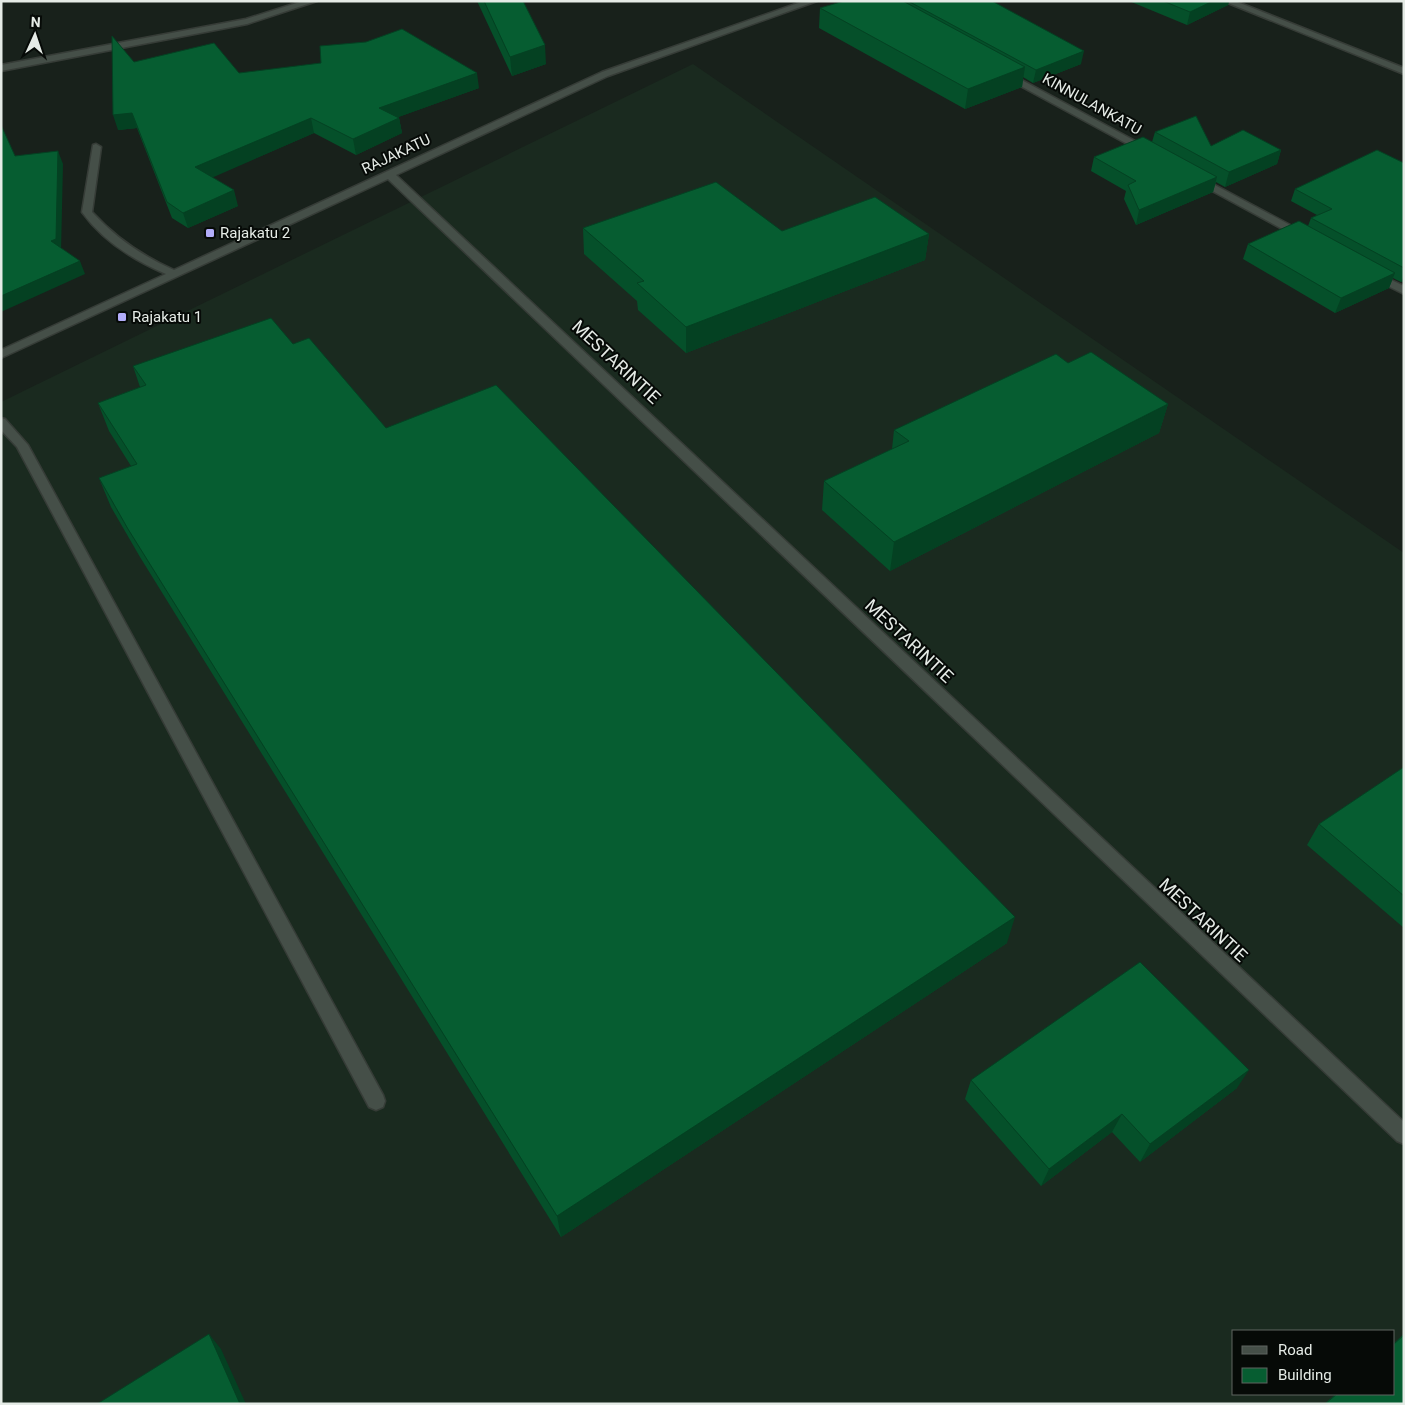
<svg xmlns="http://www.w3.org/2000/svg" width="1405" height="1405" viewBox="0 0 1405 1405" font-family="Roboto,sans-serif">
<rect width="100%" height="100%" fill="#18211b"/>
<path fill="#1a2a1f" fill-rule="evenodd" d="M693,64L1404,553V1404H1V402ZM1234,1331H1394V1394H1234Z"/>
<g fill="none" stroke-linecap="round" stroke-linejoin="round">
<g stroke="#363c37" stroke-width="3">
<path id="minor" d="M303,1H317L247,24L1,71V65L246,19Z
M804,1H817L608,76L396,175L1404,1122V1144L1397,1141L388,179L1,358V350L166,274C133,260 103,241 82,212L93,145L96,144L101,147L92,212C116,238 142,256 174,270L602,72Z
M1223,1H1235L1404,68V74Z
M1005,71L1150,149L1152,151L1150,153H1144L1002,76V72Z
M1196,175L1307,234L1308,236L1303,239L1299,238L1192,180V176Z
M1374,272L1404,286V294L1370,277L1368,275Z
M1,418L5,419L28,445L383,1095L385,1101L383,1107L376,1110L369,1107L17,447L1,430Z"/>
</g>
<use href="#minor" fill="#454f48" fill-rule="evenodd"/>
</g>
<path fill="#05502a" d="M477,1H523L546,64L512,76Z
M844,1H992L1081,64L1033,83L1023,77L1022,87L965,109L819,28L820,8Z
M1129,1H1229L1228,5L1187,25Z
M134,62L239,73L479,88L398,117L399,118L402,133L356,155L314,133L212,177L238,206L188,228L172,218L137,128L118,130Z
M1155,132L1211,146L1281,150L1277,164L1225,187L1216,182L1213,192L1136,225L1124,199L1126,191L1091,171L1094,157L1152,142Z
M1404,163V281L1401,282L1393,278L1389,288L1335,313L1243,259L1248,244L1308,226L1311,218L1317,215L1291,201L1295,189Z
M583,228L782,231L929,234L925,260L686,353L638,310L637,301L584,254Z
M293,344L386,428L1007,943L561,1237L140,557L111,507L99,478L131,466L109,431L98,403L140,387L133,366Z
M1068,363L1168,404L1159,433L890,571L822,510L824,481L892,449L894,430Z
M1404,767V928L1307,845L1319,824Z
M971,1080L1237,1088L1140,1162L1112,1132L1041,1186L965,1099Z
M1404,1334V1404H1324L1336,1394H1394V1343Z"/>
<path fill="#044122" d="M1213,1H1229L1228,5L1187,25L1190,12Z
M545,45L546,64L512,76L510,57Z
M1084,51L1081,64L1033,83L1036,70Z
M1025,67L1022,87L965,109L968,89Z
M477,73L479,88L382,123L379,108Z
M132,113L137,128L118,130L113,115Z
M311,118L314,133L200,183L195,167Z
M399,118L402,133L356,155L353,139Z
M1281,150L1277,164L1225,187L1229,172Z
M58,151L63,164L61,252L51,241Z
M1217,177L1213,192L1136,225L1139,210Z
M234,190L238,206L188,228L183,213Z
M929,234L925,260L686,353V327Z
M80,261L85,274L1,312V296Z
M1395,273L1389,288L1335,313L1341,298Z
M1404,275V281L1401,282Z
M1168,404L1159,433L890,571L894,542Z
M1015,917L1007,943L561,1237L557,1216Z
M1249,1070L1237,1088L1140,1162L1150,1144Z
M1122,1114L1112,1132L1041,1186L1049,1169Z
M209,1334L221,1349L246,1404H240Z"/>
<path fill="#065d31" stroke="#044122" d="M484,1H523L545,45L510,57Z
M844,1H903L1025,67L968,89L820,8Z
M908,1H992L1084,51L1036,70Z
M1163,1H1213L1190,12Z
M402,29L477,73L379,108L399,118L353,139L311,118L195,167L234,190L183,213L167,202L132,113L113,115L112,36L134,62L214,43L239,73L321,63L320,46L366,42Z
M1196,116L1211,146L1243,130L1281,150L1229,172L1155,132Z
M1,125L15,156L58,151L56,239L51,241L80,261L1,296Z
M1143,137L1217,177L1139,210L1128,185L1136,181L1094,157Z
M1377,150L1404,163V268L1311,218L1332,209L1295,189Z
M716,182L782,231L875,197L929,234L686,327L637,283L644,281L583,228Z
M1299,221L1395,273L1341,298L1248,244Z
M271,318L293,344L309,338L386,428L496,385L1015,917L557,1216L128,529L99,478L137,464L98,403L146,385L133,366Z
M1091,352L1168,404L894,542L824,481L909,441L894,430L1056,354L1068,363Z
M1404,767V896L1319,824Z
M1140,962L1249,1070L1150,1144L1122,1114L1049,1169L971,1080Z
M209,1334L240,1404H97Z
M1404,1335V1404H1325L1337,1394H1394V1344Z"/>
<g fill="#b2adf9" stroke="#060a07" stroke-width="2">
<rect x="205" y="228" width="10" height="10" rx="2.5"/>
<rect x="117" y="312" width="10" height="10" rx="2.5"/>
</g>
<g text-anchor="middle" stroke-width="4" stroke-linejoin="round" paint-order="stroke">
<g font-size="15" fill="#e5ebe6" stroke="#060a07">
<text transform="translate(1092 104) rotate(29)" y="5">KINNULANKATU</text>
<text transform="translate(396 154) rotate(-25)" y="5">RAJAKATU</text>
</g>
<g font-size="15" fill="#e5ebe6" stroke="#060a07" text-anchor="start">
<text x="220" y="238">Rajakatu 2</text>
<text x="132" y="322">Rajakatu 1</text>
</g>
<g font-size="18" fill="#e5ebe6" stroke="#060a07">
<text transform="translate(616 362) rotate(43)" y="6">MESTARINTIE</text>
<text transform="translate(909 641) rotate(43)" y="6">MESTARINTIE</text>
<text transform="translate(1203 920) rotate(43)" y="6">MESTARINTIE</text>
</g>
</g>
<rect width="1405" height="1405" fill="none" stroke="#e5ebe6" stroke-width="5"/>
<rect x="1232" y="1330" width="162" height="65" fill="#060a07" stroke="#5f6460"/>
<rect x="1242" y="1346" width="25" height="8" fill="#454f48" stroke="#5f6460"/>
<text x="1278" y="1355" font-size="15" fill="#e5ebe6">Road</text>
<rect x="1242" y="1368" width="25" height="15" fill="#065d31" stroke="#5f6460"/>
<text x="1278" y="1380" font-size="15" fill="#e5ebe6">Building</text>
<g transform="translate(35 35) rotate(3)" stroke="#060a07" stroke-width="4" paint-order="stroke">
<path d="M0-4L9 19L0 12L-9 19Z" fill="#e5ebe6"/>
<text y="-8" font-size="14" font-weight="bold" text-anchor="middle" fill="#e5ebe6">N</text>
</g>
</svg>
